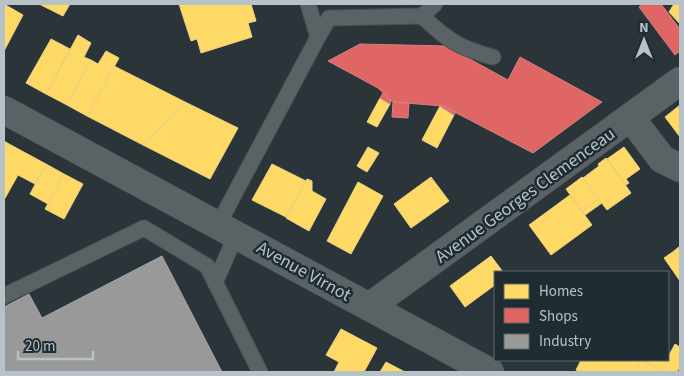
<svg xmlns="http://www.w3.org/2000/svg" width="684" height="376" viewBox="0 0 684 376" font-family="'Source Sans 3',sans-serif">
<rect width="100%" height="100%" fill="#2b3438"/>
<path fill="#ffd966" stroke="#e9d283" d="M4,4L23,15L4,51Z
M39,4H70L63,16Z
M179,4H251L256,21L248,23L252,37L201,53L197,39L191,41Z
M674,4H680V24L669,12Z
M78,35L91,43L84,57L91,60L67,105L46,94Z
M51,39L70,49L46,94L26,83Z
M106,51L119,58L87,116L67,105L91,60L98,64Z
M114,66L185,102L143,145L87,116Z
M380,98L390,104L377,127L367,122Z
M185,102L238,128L210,179L143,145Z
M680,105V137L665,117Z
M440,106L454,115L437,148L422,140Z
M4,141L9,144L4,155Z
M9,144L46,164L35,184L18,175L4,200V155Z
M368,147L379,153L367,172L357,166Z
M624,147L640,169L626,179L629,183L626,185L607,159Z
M606,158L631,193L607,210L583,178L599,166L598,164Z
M46,164L64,174L48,204L30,194Z
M272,164L306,181L286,217L252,200Z
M64,174L83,184L64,219L45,209Z
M431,177L449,201L411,228L394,204Z
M582,177L599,199L582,211L566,189Z
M307,179L312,181V191L326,199L309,231L286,218Z
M358,182L383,196L351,254L327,241Z
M570,195L592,225L551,255L529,225Z
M599,199L602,203L585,215L582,211Z
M680,246V260L674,251Z
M674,251L680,260V281L664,258Z
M491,256L503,272H495V285L465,307L450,286Z
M341,329L377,348L364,372H334L339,362L326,355Z
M675,344L680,347V366L677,372H634L641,360L661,370Z
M581,360H611L604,372H580L576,370Z
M611,360H641L634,372H604Z
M642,360H667L661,370Z
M386,362L405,372H380Z"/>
<path fill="#e06666" stroke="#d38183" d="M643,4H661L680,29V51L675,55L639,7Z
M360,44L446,46L508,80L520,57L602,102L533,153L443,106L393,102L378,88L328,61Z
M383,93L391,101L390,104L380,98Z
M393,102L409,103L408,118L392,117Z
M441,105L456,112L454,115L440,106Z"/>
<path fill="#999" stroke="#a2a5a7" d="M162,256L222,372H4V307L29,294L42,318Z"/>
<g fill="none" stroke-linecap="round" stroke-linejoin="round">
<g stroke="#494f53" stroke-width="17">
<path id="service" d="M422,16L435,4
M318,37L329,18L422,16C447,40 459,48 493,57
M218,225L318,37L308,4
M215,283L236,235
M4,296L144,228L207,266L260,372"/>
</g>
<g stroke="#494f53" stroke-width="29">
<path id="minor" d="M4,110L490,372
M631,118L662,159L680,168
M369,307L680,81"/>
</g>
<use href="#service" stroke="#5b6266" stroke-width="15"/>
<use href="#minor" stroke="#5b6266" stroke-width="28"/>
</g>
<g text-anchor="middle" stroke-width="5" stroke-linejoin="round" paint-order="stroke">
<g font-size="18" fill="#b6c1c8" stroke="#1f2c32">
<text transform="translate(525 195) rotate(-36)" y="6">Avenue Georges Clemenceau</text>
<text transform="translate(304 271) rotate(29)" y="6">Avenue Virnot</text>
</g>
</g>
<rect width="684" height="376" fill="none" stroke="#b6c1c8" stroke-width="10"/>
<rect x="494" y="271" width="175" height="90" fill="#1f2c32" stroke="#5b686e"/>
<rect x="504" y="284" width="25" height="15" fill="#ffd966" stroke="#5b686e"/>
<text x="539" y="296" font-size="15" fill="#b6c1c8">Homes</text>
<rect x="504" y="308" width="25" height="15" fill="#e06666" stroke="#5b686e"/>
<text x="539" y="321" font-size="15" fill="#b6c1c8">Shops</text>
<rect x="504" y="334" width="25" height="15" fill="#999999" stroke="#5b686e"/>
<text x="539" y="346" font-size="15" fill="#b6c1c8">Industry</text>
<g transform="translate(644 40)" stroke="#1f2c32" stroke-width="4" paint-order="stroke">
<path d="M0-4L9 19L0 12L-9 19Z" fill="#b6c1c8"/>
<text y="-8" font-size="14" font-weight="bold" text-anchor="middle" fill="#b6c1c8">N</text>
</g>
<path d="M18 351v8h75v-8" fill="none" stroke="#b6c1c8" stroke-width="2.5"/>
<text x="25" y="351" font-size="15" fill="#b6c1c8" stroke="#1f2c32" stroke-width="4" paint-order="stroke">20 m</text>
</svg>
